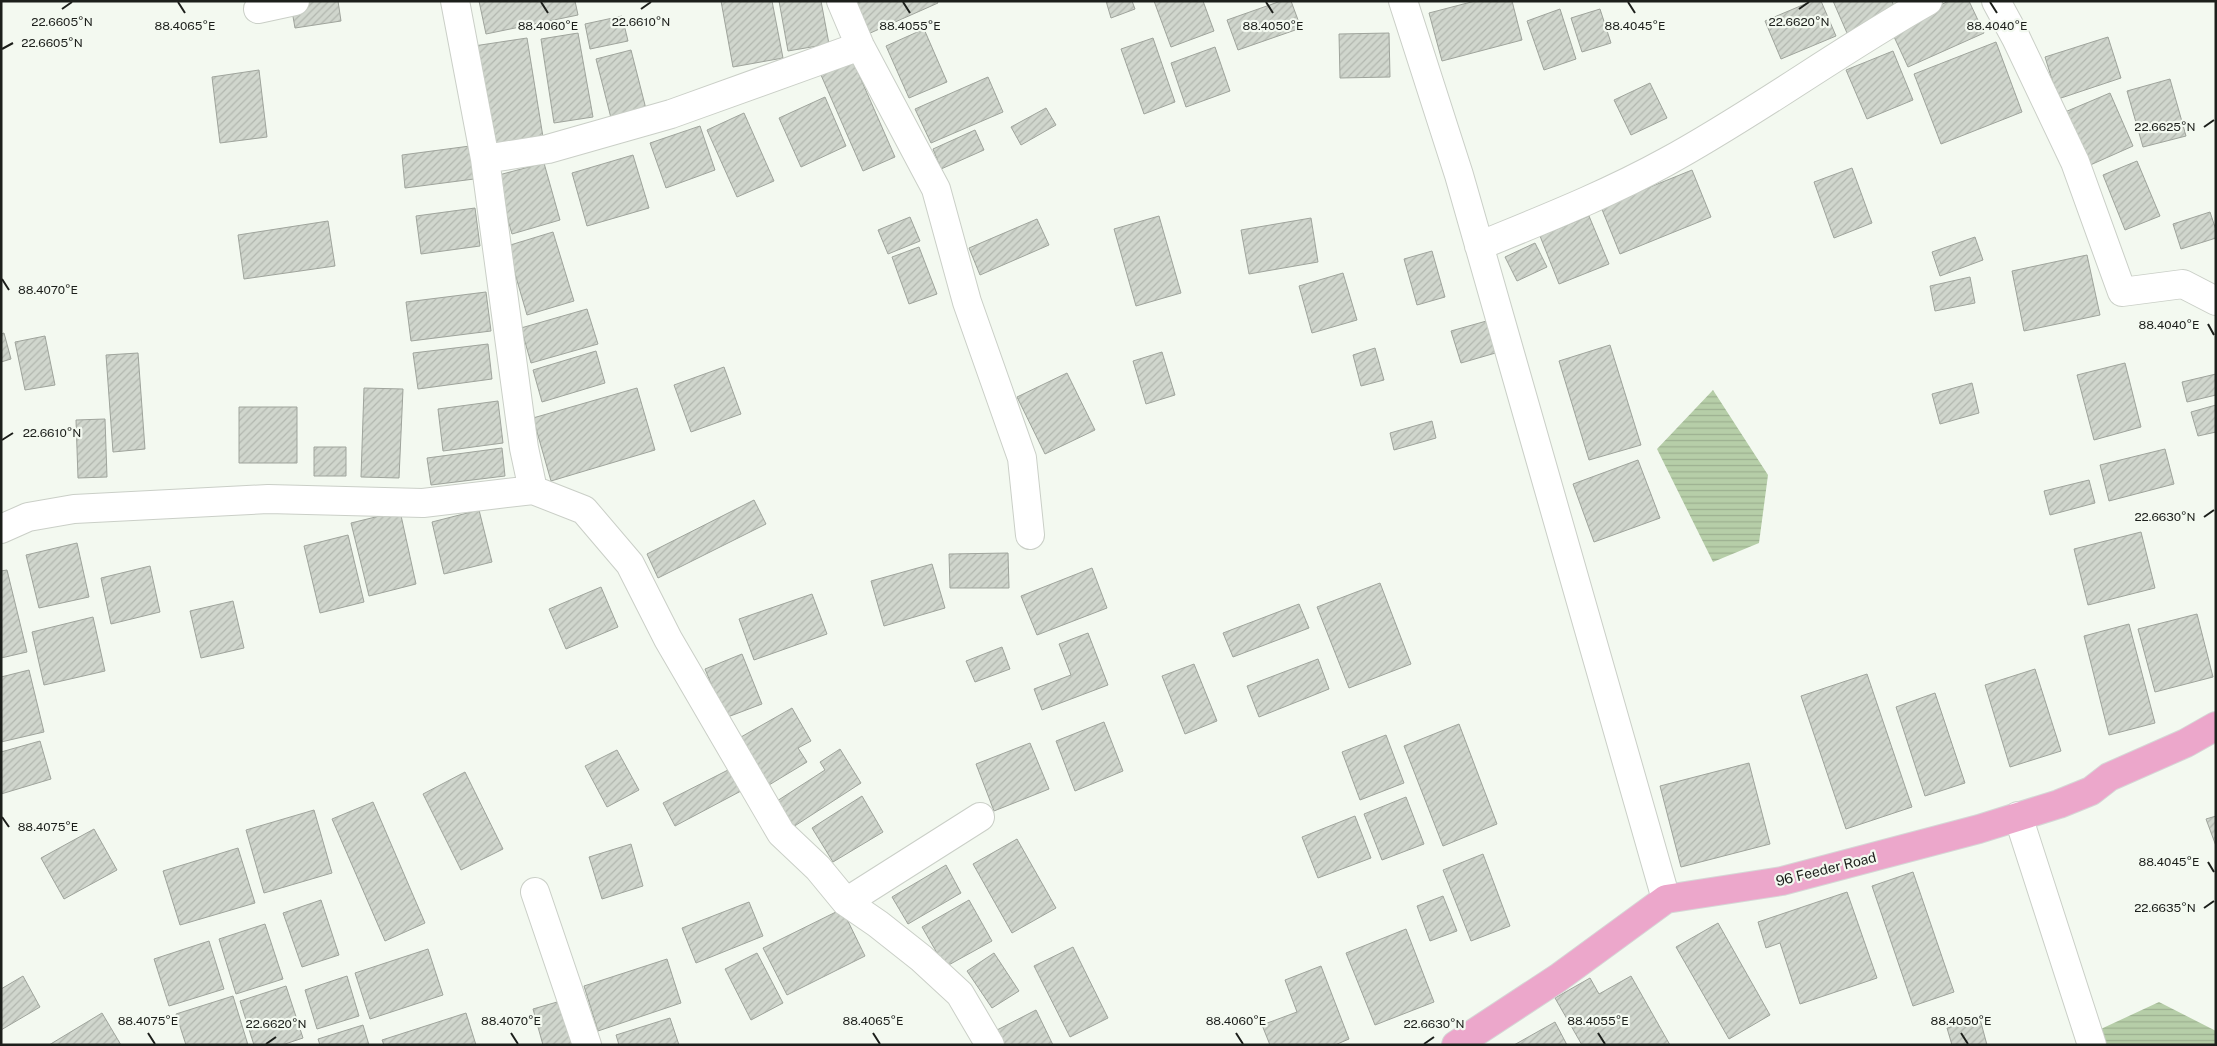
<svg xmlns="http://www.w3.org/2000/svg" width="2217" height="1046" viewBox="0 0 2217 1046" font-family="'Public Sans',sans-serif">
<defs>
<pattern id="water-rules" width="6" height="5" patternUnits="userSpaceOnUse" patternTransform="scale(1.25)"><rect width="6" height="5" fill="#b6cea8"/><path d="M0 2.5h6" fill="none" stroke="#9cb090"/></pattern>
<pattern id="building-hatch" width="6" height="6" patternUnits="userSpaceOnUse" patternTransform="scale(1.25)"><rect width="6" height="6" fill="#d0d6cd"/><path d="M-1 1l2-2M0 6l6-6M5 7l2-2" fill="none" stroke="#b2b7af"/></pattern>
</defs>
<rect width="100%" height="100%" fill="#f3f9f0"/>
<path fill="url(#water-rules)" d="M1713,390L1768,475L1759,543L1713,562L1657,449Z
M2159,1002L2216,1031V1045H2077L2075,1041Z"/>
<path fill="url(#building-hatch)" stroke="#9fa49c" d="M313,1H338L341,21L295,28L291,5Z
M479,1H575L578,15L486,34Z
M721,1H772L783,58L733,67Z
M779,1H821L829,44L788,51Z
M861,1H937L938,3L868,34L855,4Z
M1106,1H1132L1135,9L1111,18Z
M1154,1H1203L1214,31L1171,47Z
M1281,1H1291L1301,28L1238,50L1227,20Z
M1475,1H1512L1522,40L1442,61L1429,13Z
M1812,1H1821L1836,36L1781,59L1765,21Z
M1833,1H1892L1896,12L1847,33Z
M1949,1H1969L1984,33L1908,67L1890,28Z
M1560,9L1576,59L1544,70L1527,21Z
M1600,9L1611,43L1582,52L1571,18Z
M622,16L628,41L590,49L585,24Z
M924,29L947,82L909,98L886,46Z
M578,33L593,117L554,123L541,39Z
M1389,33L1390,77L1340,78L1339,34Z
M2108,37L2121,78L2058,99L2045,57Z
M527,38L543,137L489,146L474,46Z
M1153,38L1175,102L1144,114L1121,49Z
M1996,42L2022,112L1941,144L1914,74Z
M1215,47L1230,91L1186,107L1171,63Z
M631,50L646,109L611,118L596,59Z
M1893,51L1913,100L1867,119L1846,70Z
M853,61L895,157L863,171L821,75Z
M259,70L267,137L220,143L212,77Z
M988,77L1003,112L931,143L915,109Z
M2170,79L2186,136L2143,147L2127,91Z
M1650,83L1667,118L1631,135L1614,100Z
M2110,93L2133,146L2088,166L2065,112Z
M825,97L846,146L801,167L779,118Z
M1046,108L1056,125L1021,145L1011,127Z
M744,113L774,181L737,197L707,130Z
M700,126L715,170L666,188L650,143Z
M975,130L984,150L941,169L933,149Z
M470,146L474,179L405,188L402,155Z
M633,155L649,208L587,226L572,173Z
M2137,161L2160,216L2125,230L2103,175Z
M544,163L560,220L512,234L495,176Z
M1852,168L1872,223L1834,238L1814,182Z
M1692,170L1711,217L1620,254L1601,207Z
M475,208L480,246L421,254L416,216Z
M2210,212L2216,230V238L2181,249L2173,224Z
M1159,216L1181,293L1136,306L1114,229Z
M1589,216L1609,264L1559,284L1540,236Z
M910,217L920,241L888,254L878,230Z
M1311,218L1318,262L1249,274L1241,230Z
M1037,219L1049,245L980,275L969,248Z
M328,221L335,266L244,279L238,235Z
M553,232L574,301L527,315L507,246Z
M1975,237L1983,260L1940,276L1932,252Z
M1535,243L1547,267L1517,281L1505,257Z
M919,247L937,294L909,304L892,257Z
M1432,251L1445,297L1417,305L1404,259Z
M2087,255L2100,315L2024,331L2012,271Z
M1343,273L1357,320L1312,333L1299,286Z
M1970,277L1975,303L1935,311L1930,286Z
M486,292L491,331L411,341L406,302Z
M587,309L598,344L531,363L521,328Z
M1490,320L1499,352L1461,363L1451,331Z
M4,333L11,359L1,362V334Z
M45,336L55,385L25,390L15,342Z
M488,344L492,379L418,389L413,353Z
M1610,345L1641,445L1589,460L1559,361Z
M1375,348L1384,380L1361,386L1353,355Z
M596,351L605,383L542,402L533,370Z
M1162,352L1175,395L1146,404L1133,361Z
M138,353L145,449L113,452L106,355Z
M2125,363L2141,427L2094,440L2077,375Z
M724,367L741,414L691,432L674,385Z
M1067,373L1095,430L1045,454L1017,397Z
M2216,374V395L2187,402L2182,382Z
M1972,383L1979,413L1940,424L1932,394Z
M364,388L403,389L399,478L361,477Z
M637,388L655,450L551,481L533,418Z
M498,401L503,443L443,451L438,409Z
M2216,405V432L2198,436L2191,412Z
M239,407H297V463H239Z
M105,419L107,477L78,478L76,420Z
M1432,421L1436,438L1394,450L1390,433Z
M314,447H346V476H314Z
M502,448L505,476L431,485L427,458Z
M2165,449L2174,484L2109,501L2100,465Z
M1638,460L1660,518L1594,542L1573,484Z
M2089,480L2095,503L2050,515L2044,491Z
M754,500L766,524L658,578L647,554Z
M479,510L492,562L444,574L432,522Z
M400,511L416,584L369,596L351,523Z
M2141,532L2155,588L2088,605L2074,549Z
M348,535L364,602L320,613L304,546Z
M77,543L89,597L39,608L26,555Z
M1008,553L1009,588H950L949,554Z
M932,564L945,608L884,626L871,581Z
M150,566L160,612L111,624L101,578Z
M1092,568L1107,608L1037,635L1021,596Z
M7,570L27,652L1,658V571Z
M1380,583L1411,664L1349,688L1317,607Z
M601,587L618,627L566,649L549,609Z
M812,594L827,634L754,660L739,619Z
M233,601L244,648L201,658L190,611Z
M1299,604L1309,628L1233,657L1223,633Z
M2197,614L2213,677L2155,692L2138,629Z
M93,617L105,671L44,685L32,632Z
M2129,624L2155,723L2109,735L2084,636Z
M1088,633L1108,685L1042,710L1034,689L1071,675L1059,644Z
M1002,647L1010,669L975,682L966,661Z
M742,654L762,704L725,718L705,669Z
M1318,659L1329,689L1259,717L1247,686Z
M1194,664L1217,721L1185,734L1162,676Z
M2035,669L2061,751L2010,767L1985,685Z
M29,670L44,732L1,742V677Z
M1867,674L1912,807L1846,829L1801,696Z
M1935,693L1965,783L1925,796L1896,707Z
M792,708L811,741L798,748L807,762L769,785L741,737Z
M1104,722L1123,771L1075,791L1056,741Z
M1459,724L1497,824L1443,846L1404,746Z
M1386,735L1404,783L1360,800L1342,752Z
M40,741L51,779L1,794V752Z
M1030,743L1049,789L994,811L976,764Z
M840,749L861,783L793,827L777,801L825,770L820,762Z
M617,750L639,790L607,807L585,766Z
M1749,763L1770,844L1681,867L1660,786Z
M730,769L741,791L675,826L663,803Z
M465,772L503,849L461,870L423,794Z
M862,796L883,832L833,862L812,828Z
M1406,797L1424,844L1382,860L1364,814Z
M373,802L425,923L385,941L332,819Z
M314,810L332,873L264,893L246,830Z
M1355,816L1371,858L1318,878L1302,837Z
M2216,816V846L2206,819Z
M94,829L117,870L64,899L41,858Z
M1017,839L1056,908L1012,933L973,864Z
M631,844L643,886L602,899L589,857Z
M238,848L255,903L180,925L163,871Z
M1483,854L1510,926L1471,941L1443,870Z
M946,865L961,893L908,924L892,897Z
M1913,872L1954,992L1913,1006L1872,886Z
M1847,892L1877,978L1800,1004L1780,943L1766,948L1758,922Z
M1443,896L1457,931L1430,941L1417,906Z
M321,900L339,955L302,967L283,913Z
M969,900L992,941L945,967L922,927Z
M749,902L763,936L696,963L682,928Z
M842,909L865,956L787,995L763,948Z
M1718,923L1770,1015L1729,1039L1676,947Z
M265,924L283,979L236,994L219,939Z
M1406,929L1434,1002L1375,1025L1346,953Z
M209,941L224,989L169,1006L154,959Z
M1073,947L1108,1018L1070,1037L1034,966Z
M428,949L443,995L370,1019L355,973Z
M757,953L783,1003L751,1020L725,969Z
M994,953L1019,991L992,1008L967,971Z
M667,959L681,1003L598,1031L584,986Z
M1321,966L1349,1039L1335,1045H1270L1262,1025L1297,1012L1285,980Z
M23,976L40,1007L1,1030V989Z
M347,976L359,1016L317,1029L305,990Z
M1631,976L1670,1045H1582L1555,998L1590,978L1599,994Z
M286,986L303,1038L282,1045H254L240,1001Z
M233,996L248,1045H186L176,1014Z
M564,1000L576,1043L569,1045H543L533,1009Z
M1036,1010L1053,1045H1004L997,1030Z
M102,1013L121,1045H49Z
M466,1013L476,1045H384L382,1040Z
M670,1018L679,1045H619L616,1035Z
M1980,1019L1987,1045H1952L1947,1028Z
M1555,1022L1567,1045H1514Z
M363,1025L369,1045H320L318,1039Z"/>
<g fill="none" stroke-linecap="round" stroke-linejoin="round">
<g stroke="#cacfc7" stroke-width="30">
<path id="minor" d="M455,1L485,159L524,448L533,490L584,510L630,564L668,639L781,833L818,868L846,902L878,924L921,958L960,994L990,1045
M841,1L860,46L936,189L967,302L1022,458L1030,535
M1403,1L1459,175L1666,899
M1996,1L2016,38L2075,162L2122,292L2183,284L2216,301
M258,9L295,1
M485,159L548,149L671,114L860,46
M1479,246C1542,220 1606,195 1666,162C1756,113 1839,51 1928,1
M1,529L28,517L74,509L268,499L423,503L533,490
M2018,816L2092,1045
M535,892L587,1045
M846,902L980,817"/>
</g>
<g stroke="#d6d7d6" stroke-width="30">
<path id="primary" d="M1456,1045L1558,978L1666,899L1782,881L1979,829L2059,804L2091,791L2109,777L2186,743L2216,726"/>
</g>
<use href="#minor" stroke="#fff" stroke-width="28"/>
<use href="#primary" stroke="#eca7cb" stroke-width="28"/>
</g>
<path fill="none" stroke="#1c1f1b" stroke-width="2" d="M178,2L185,13M541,2L548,13M903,2L910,13M1266,2L1273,13M1628,2L1635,13M1990,2L1997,13M62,9L72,2M641,9L651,2M1799,9L1809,2M2,49L13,43M2204,127L2214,120M2,279L9,290M2208,324L2214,335M2,440L13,433M2204,517L2214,510M2,817L9,827M2208,862L2214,872M2204,908L2214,901M148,1033L155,1044M511,1033L518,1044M873,1033L880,1044M1236,1033L1243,1044M1598,1033L1605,1044M1961,1033L1968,1044M266,1044L276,1037M1424,1044L1434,1037"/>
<g text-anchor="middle" stroke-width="4.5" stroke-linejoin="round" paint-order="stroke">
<g font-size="14" fill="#1c1f1b" stroke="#f3f9f0">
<text transform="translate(1826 869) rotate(-14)" y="5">96 Feeder Road</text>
</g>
</g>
<g font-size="12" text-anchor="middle" fill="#1c1f1b" stroke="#f3f9f0" stroke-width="4.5" stroke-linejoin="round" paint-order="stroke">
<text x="62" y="26">22.6605°N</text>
<text x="641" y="26">22.6610°N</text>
<text x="1799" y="26">22.6620°N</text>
<text x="1997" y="30">88.4040°E</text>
<text x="185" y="30">88.4065°E</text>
<text x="548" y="30">88.4060°E</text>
<text x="910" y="30">88.4055°E</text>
<text x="1273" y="30">88.4050°E</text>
<text x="1635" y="30">88.4045°E</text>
<text x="52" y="47">22.6605°N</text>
<text x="2165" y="131">22.6625°N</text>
<text x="48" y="294">88.4070°E</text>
<text x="2169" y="329">88.4040°E</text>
<text x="52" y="437">22.6610°N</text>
<text x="2165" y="521">22.6630°N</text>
<text x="48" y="831">88.4075°E</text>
<text x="2169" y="866">88.4045°E</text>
<text x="2165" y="912">22.6635°N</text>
<text x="148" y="1025">88.4075°E</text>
<text x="511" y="1025">88.4070°E</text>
<text x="873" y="1025">88.4065°E</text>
<text x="1236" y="1025">88.4060°E</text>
<text x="1598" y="1025">88.4055°E</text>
<text x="1961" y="1025">88.4050°E</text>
<text x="276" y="1028">22.6620°N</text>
<text x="1434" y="1028">22.6630°N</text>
</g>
<rect width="2217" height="1046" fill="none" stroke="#1c1f1b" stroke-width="5"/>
</svg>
